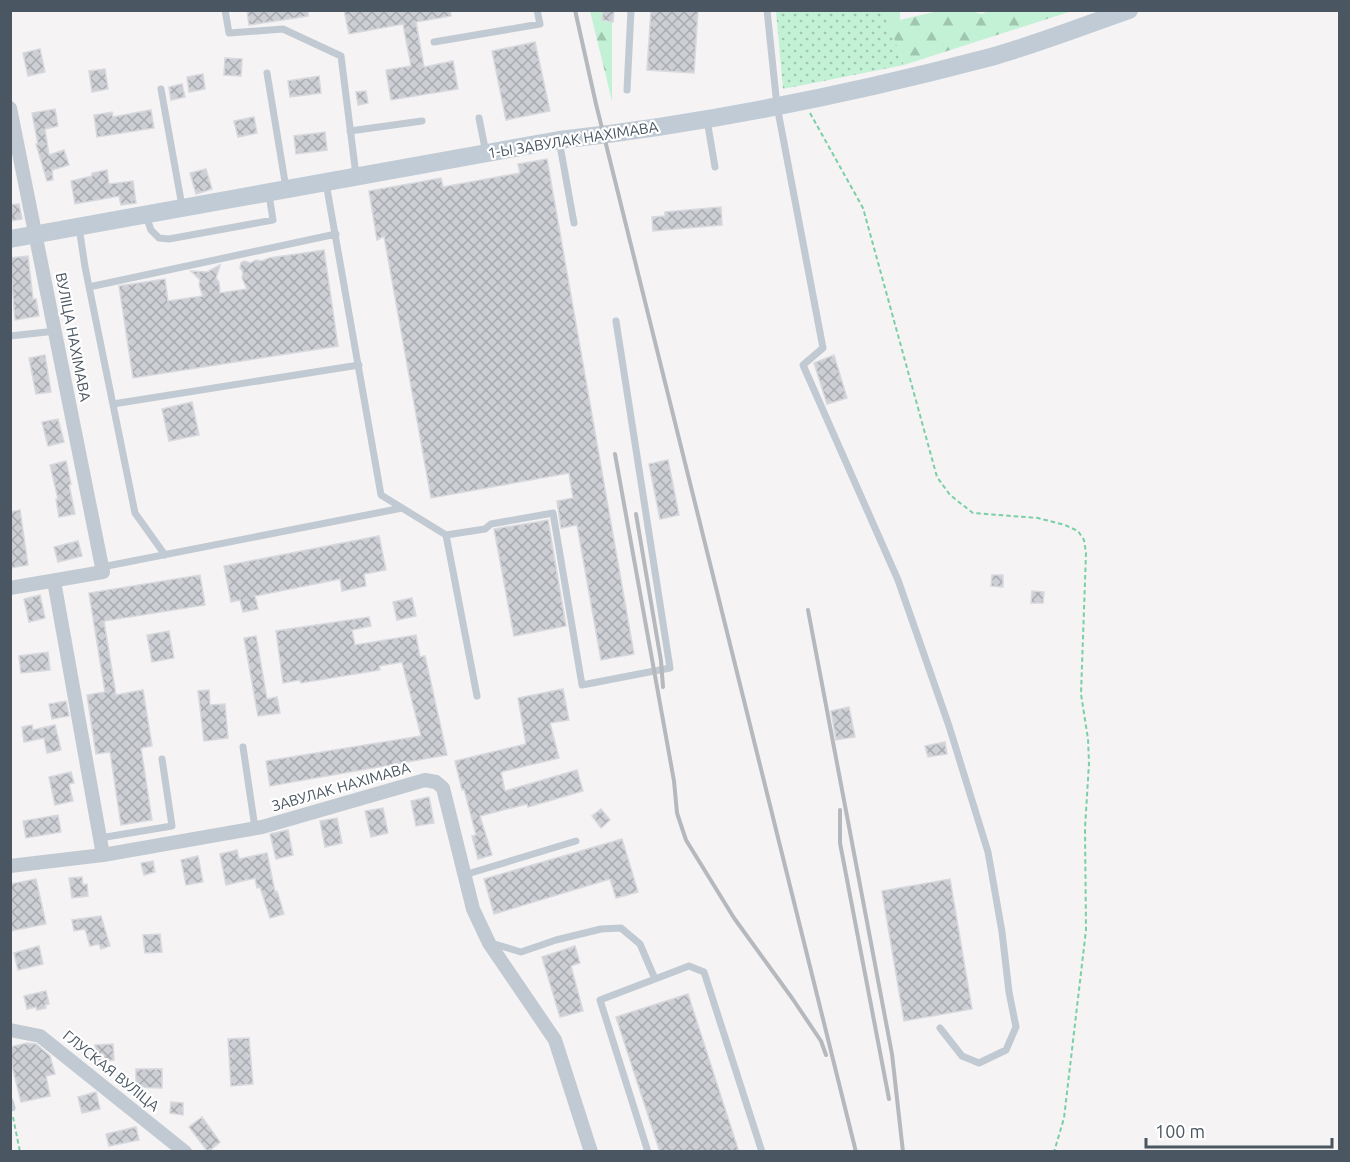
<svg xmlns="http://www.w3.org/2000/svg" width="1350" height="1162" viewBox="0 0 1350 1162" font-family="Ubuntu,sans-serif">
<defs>
<pattern id="grass-dots" width="8" height="8" patternUnits="userSpaceOnUse" patternTransform="scale(1.5)"><rect width="8" height="8" fill="#c3f1d5"/><path d="M2 2h.1M6 6h.1" fill="none" stroke="#a0c6b0" stroke-width="1.8" stroke-linecap="round"/></pattern>
<pattern id="forest-firs" width="22" height="20" patternUnits="userSpaceOnUse" patternTransform="scale(1.5)"><rect width="22" height="20" fill="#c3f1d5"/><path d="M5 1l3.5 6h-7zM16 11l3.5 6h-7z" fill="#a0c6b0"/></pattern>
<pattern id="building-cross-hatch" width="8" height="8" patternUnits="userSpaceOnUse" patternTransform="scale(1.5)"><rect width="8" height="8" fill="#cdcfd5"/><path d="M0 0l8 8M0 8l8-8" fill="none" stroke="#a8abb0"/></pattern>
</defs>
<rect width="100%" height="100%" fill="#f5f3f3"/>
<path fill="url(#grass-dots)" d="M776,11H884L904,65L783,89Z"/>
<path fill="url(#forest-firs)" d="M942,10L970,11L982,14L990,10L1072,11L904,65L884,11H900V20Z
M590,11H612V101Z"/>
<path fill="url(#building-cross-hatch)" stroke="#d7d9de" stroke-width="1.5" d="M247,10H308V16L249,25Z
M344,10H450L451,16L416,22L424,67L453,61L458,89L391,100L386,70L411,66L403,24L349,34Z
M603,10H614L613,22L602,20Z
M651,10H698L694,73L647,70Z
M535,42L550,111L506,120L492,51Z
M40,49L45,72L28,76L23,53Z
M225,58L242,59L241,76L224,75Z
M105,69L108,89L92,92L89,71Z
M203,74L205,89L189,92L187,77Z
M319,76L321,93L290,97L288,81Z
M182,84L185,97L171,100L169,87Z
M366,91L368,103L358,105L356,92Z
M55,109L58,126L45,129L49,155L64,150L69,165L52,170L53,180L47,181L36,144H38L32,113Z
M151,110L154,128L97,137L94,115L112,112L113,117Z
M254,117L257,133L238,137L234,121Z
M325,132L327,150L296,154L294,136Z
M547,159L634,654L601,660L577,525L561,528L557,501L573,498L569,473L431,498L384,236L377,240L369,191L441,178L443,187L520,173L518,164Z
M206,169L212,189L196,194L190,173Z
M107,170L109,184L133,181L136,203L121,205L119,196L75,204L71,181L92,176V173Z
M19,204L22,219L10,221V205Z
M721,207L722,225L653,231L652,217L665,216V212Z
M324,250L338,346L133,378L119,286L165,279L168,301L203,296L199,285L200,280L191,271L207,272L220,265L216,278L219,282L220,293L247,289L242,278L243,272L240,268L241,263L244,261L251,263L256,260L262,261L269,258Z
M28,256L33,299H36L39,316L15,320L10,258Z
M45,355L51,392L36,394L29,358Z
M834,355L847,398L827,404L814,363Z
M192,402L199,435L169,441L162,409Z
M58,419L64,442L48,446L42,422Z
M668,460L679,515L660,519L649,464Z
M66,461L71,484L69,485L75,514L59,517L56,499H58L50,465Z
M20,510L28,565L10,568V512Z
M548,520L566,626L514,636L494,529Z
M379,536L386,570L364,574L366,586L342,591L340,579L255,596L258,609L243,612L240,600L231,602L224,566Z
M78,541L82,556L58,562L54,547Z
M200,575L205,605L104,621L116,695L143,690L152,746L141,748L152,820L121,825L110,752L96,754L87,695L105,692L89,593Z
M992,575H1003V587L991,586Z
M1032,591L1044,592L1043,603H1031Z
M40,595L45,618L29,622L24,599Z
M412,598L416,616L397,620L393,602Z
M369,617L371,626L352,630L355,645L416,635L420,657L425,656L447,755L270,786L266,761L421,736L402,662L379,666L380,670L301,683L300,680L283,683L276,631Z
M169,631L174,658L152,662L147,635Z
M256,636L267,699L277,697L280,713L258,716L244,638Z
M48,652L50,670L21,673L19,656Z
M563,689L569,720L550,723L559,758L501,772L505,791L577,770L583,791L528,807L527,804L480,816L492,855L478,859L472,836L476,835L464,789L462,790L455,761L526,744L518,698Z
M209,690L210,705L225,704L228,738L204,741L198,691Z
M66,701L69,716L52,719L49,704Z
M849,707L855,737L836,740L831,711Z
M32,725L33,730L55,725L61,750L47,753L44,738L24,742L22,727Z
M945,742L947,754L928,757L925,746Z
M71,772L74,783L69,784L73,801L55,805L49,777Z
M429,797L434,823L416,826L411,801Z
M383,808L388,833L371,837L365,811Z
M601,809L610,820L601,828L592,816Z
M58,815L61,832L26,838L23,821Z
M337,818L342,843L325,847L320,821Z
M288,830L293,855L276,859L270,834Z
M622,839L638,892L616,898L610,879L494,914L484,879Z
M237,850L239,859L267,853L275,892L277,891L284,914L270,918L260,887L257,888L255,878L226,885L220,854Z
M198,856L203,882L186,885L181,860Z
M153,861L155,872L144,875L141,863Z
M82,877L83,885L87,884L88,896L72,898L69,878Z
M36,879L46,924L10,931V884Z
M950,879L972,1009L904,1021L882,891Z
M101,916L110,946L101,949L99,944L90,946L85,929L74,931L72,920Z
M160,934L162,952L145,953L143,935Z
M39,946L43,964L18,970L14,953Z
M575,946L580,963L571,966L583,1011L560,1017L542,957Z
M46,991L49,1004L45,1005L46,1008L37,1010L36,1007L27,1009L24,996Z
M688,994L739,1152H660L616,1017Z
M249,1038L253,1084L231,1086L228,1039Z
M27,1043L36,1044L50,1056L55,1074L46,1076L50,1096L21,1102L10,1058V1047Z
M113,1044L114,1060L96,1061L95,1045Z
M136,1069H162V1088L136,1087Z
M96,1092L100,1109L82,1113L78,1097Z
M171,1102L183,1103V1115L170,1113Z
M202,1117L220,1142L208,1152L189,1127Z
M136,1127L139,1140L109,1146L106,1134Z"/>
<g fill="none" stroke-linecap="round" stroke-linejoin="round">
<path stroke="#7ad0a6" stroke-width="2" stroke-dasharray="4.5 3" stroke-linecap="butt" d="M810,113L863,208L937,477L950,495L973,513L1038,518L1065,525L1078,531L1084,540L1086,553L1081,694L1088,739L1089,763L1085,828L1086,930L1064,1118L1054,1152
M13,1117L20,1152"/>
<path stroke="#c1cad2" stroke-width="7" d="M225,10L229,33L283,29L341,56L356,175
M767,10L777,106L823,348L803,365L898,580L949,726L988,852L1002,932L1009,992L1016,1027L1006,1050L979,1063L962,1056L940,1028
M434,42L540,24L537,10
M267,73L286,188
M161,89L182,206
M627,90L631,10
M479,118L486,153
M707,120L715,167
M350,131L422,121
M559,140L574,223
M326,183L381,495L446,535L477,696
M146,216L151,230L159,238L169,239L273,220L269,195
M79,227L85,267L135,513L165,555
M89,287L336,234
M10,336L56,331
M113,404L359,365
M446,535L485,529L491,524L553,513L582,685L670,668L616,321
M102,567L402,508
M243,747L255,828
M100,838L172,826L162,759
M464,875L576,841
M491,943L521,952L556,940L601,929L621,928L640,944L655,979L600,1000L648,1152
M655,979L689,966L704,972L762,1152
M10,1101L12,1108"/>
<path stroke="#c1cad2" stroke-width="14" d="M10,108L103,572L10,588
M54,581L103,855
M10,866L103,855L262,827L425,780L436,782L443,788L473,909L489,943L555,1040L591,1152
M10,1030L40,1036L185,1152"/>
<path stroke="#c1cbd6" stroke-width="18" d="M10,239L559,140C703,124 851,94 991,57C1037,44 1083,26 1129,10"/>
<path stroke="#b5b8bd" stroke-width="4" d="M575,10L596,104L856,1152
M615,454L674,781L677,813L686,840L734,918L792,998L821,1041L826,1055
M636,514L661,661L663,687
M808,610L892,1054L903,1152
M840,810V843L889,1099"/>
</g>
<g text-anchor="middle" stroke-width="4.5" stroke-linejoin="round" paint-order="stroke">
<g font-size="15" fill="#4a5661" stroke="#fff">
<text transform="translate(573 140) rotate(-9)" y="5">1-Ы ЗАВУЛАК НАХІМАВА</text>
<text transform="translate(73 337) rotate(79)" y="5">ВУЛІЦА НАХІМАВА</text>
<text transform="translate(341 787) rotate(-16)" y="5">ЗАВУЛАК НАХІМАВА</text>
<text transform="translate(111 1071) rotate(39)" y="5">ГЛУСКАЯ ВУЛІЦА</text>
</g>
</g>
<rect width="1350" height="1162" fill="none" stroke="#4a5661" stroke-width="24"/>
<path d="M1146 1138v9h186v-9" fill="none" stroke="#4a5661" stroke-width="3"/>
<text x="1155" y="1138" font-size="18" fill="#4a5661" stroke="#ffffff" stroke-width="4.5" paint-order="stroke">100 m</text>
</svg>
